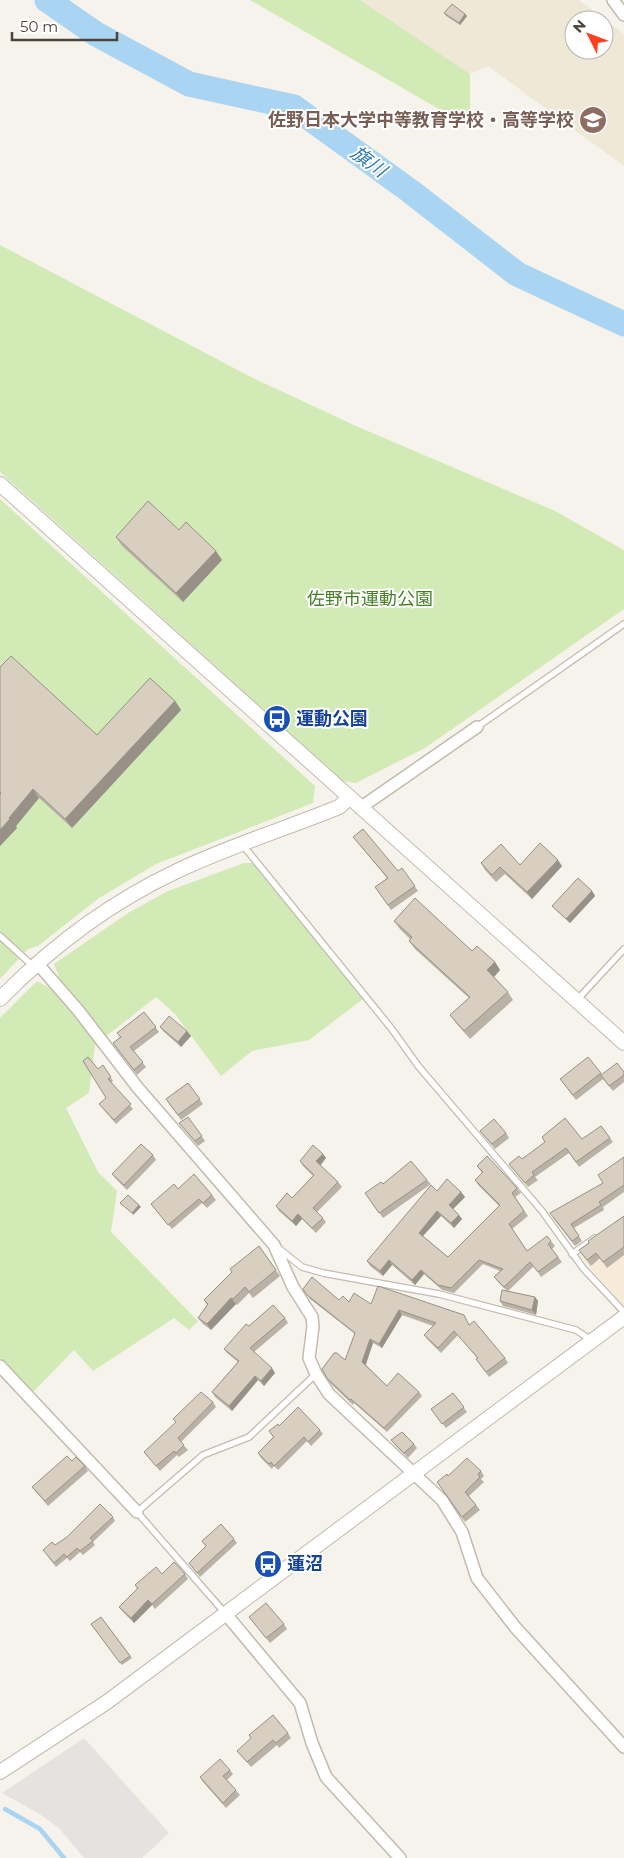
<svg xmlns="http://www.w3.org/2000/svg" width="624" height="1858" viewBox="0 0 624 1858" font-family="Montserrat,'Noto Sans JP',sans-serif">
<rect width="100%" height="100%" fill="#f6f3ec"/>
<path fill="#f7ead8" d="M624,1224V1306L579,1255Z"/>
<path fill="#efe8d6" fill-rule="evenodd" d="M360,0H579L624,34V166L488,66L470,74ZM574,20H604V50H574Z"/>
<path fill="#d2eab5" d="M250,0H360L470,74V127Z
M0,245L251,377L356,426L555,511L624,550V609L425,748L356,783L343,781L0,472Z
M0,499L315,786L313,803L156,864L99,898L38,946L28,949L0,979Z
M244,863H253L363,999L309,1040L252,1051L221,1076L175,1014L156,997L95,1045L89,1093L66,1108L98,1172L117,1191L111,1232L198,1321L189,1330L174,1318L93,1371L74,1350L32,1393L0,1358V1018L37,981L48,987L59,977L54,964L128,913L168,891Z"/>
<path fill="#e5e3e0" d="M84,1738L169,1833L142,1858H84L59,1828L41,1815L2,1793Z"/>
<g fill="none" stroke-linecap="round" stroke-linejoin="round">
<path stroke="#a9d4f2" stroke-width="4.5" d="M5,1809L40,1829L64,1858"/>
<path stroke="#a9d4f2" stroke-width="25" d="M47,0L96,34L189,84L294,107L410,191L517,274L624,324"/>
<g stroke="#c2bbae" stroke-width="8">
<path id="service" d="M477,727L624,624
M242,844L391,1028L419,1067L542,1211L583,1268L624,1312
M0,936L33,966
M577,1000L624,949
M277,1247L302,1267L323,1273L439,1294L576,1330L591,1340
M572,1254L595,1238
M225,1613L137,1512L203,1455L249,1437L316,1374"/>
</g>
<g stroke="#c2bbae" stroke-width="14">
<path id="minor" d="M613,0L624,15
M360,808L477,727
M37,963L78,1010L138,1088L274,1245L293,1287L312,1317L313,1326L309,1358L316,1374L329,1394L442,1500L462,1532L477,1578L515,1627L624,1747
M0,1366L137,1512
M225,1613L300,1703L312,1743L326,1777L400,1858"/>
</g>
<g stroke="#c2bbae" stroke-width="16">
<path id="tertiary" d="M0,484L624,1043
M0,999C52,946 109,903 177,871C229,846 285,829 339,807L349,798
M0,1772L107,1702L624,1317"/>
</g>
<use href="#service" stroke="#fff" stroke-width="5.5"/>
<use href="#minor" stroke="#fff" stroke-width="11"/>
<use href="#tertiary" stroke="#fff" stroke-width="14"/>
</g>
<path fill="#bab2a6" d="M444,13L465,14L467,16L460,25L446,16Z
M179,530L222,560L183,602L122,546L116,537Z
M0,667L97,735L175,701L181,710L72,828L39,798L16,826L17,828L0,846Z
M353,837L398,871L402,868L418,891L391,910L375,887L387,878Z
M481,863L520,865L562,866L532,899L505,874L496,882L485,870Z
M592,891L595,896L570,923L556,910L552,906Z
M394,921L472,951L495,962L500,970L494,977L508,992L513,1000L470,1039L456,1023L450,1015L469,998L415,949L409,941L410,939L400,929Z
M144,1012L159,1032L134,1051L146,1067L137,1075L113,1043L120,1037L117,1033Z
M160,1027L187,1031L191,1036L181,1047L164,1032Z
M588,1057L602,1075L624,1072V1082L613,1091L603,1079L576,1100L563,1083Z
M103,1065L113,1081L111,1083L133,1109L116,1124L99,1104L106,1098L98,1069Z
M188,1083L203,1104L181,1120L166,1099Z
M188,1117L205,1141L198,1146L179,1123Z
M601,1126L613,1142L579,1167L569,1153L535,1177L538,1180L528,1187L509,1164L522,1159L582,1139Z
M480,1131L506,1133L509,1138L495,1149Z
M323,1154L326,1158L320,1165L338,1182L342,1187L317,1212L326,1222L316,1233L302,1219L296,1226L279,1211L276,1206L292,1198L313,1176L303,1166L300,1161Z
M153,1155L156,1160L127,1190L116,1179L112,1174Z
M624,1157V1192L603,1207L604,1210L574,1228L582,1241L575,1246L553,1218L603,1183Z
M477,1166L517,1188L521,1193L515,1197L528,1216L512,1229L527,1251L551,1241L555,1246L552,1249L562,1262L541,1277L534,1266L508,1291L535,1297L538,1301L536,1315L503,1306L500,1301L507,1291L498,1282L494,1277L500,1271L483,1264L454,1293L442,1290L424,1274L415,1285L392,1265L383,1276L370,1266L367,1261L437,1191L461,1192L465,1197L453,1209L462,1219L454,1228L441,1216L423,1236L448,1257L499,1206L478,1185L475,1180L482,1173Z
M427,1180L431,1184L383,1218L365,1193L383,1184Z
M178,1189L212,1195L216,1200L207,1208L202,1203L172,1229L151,1204Z
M624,1216V1255L607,1268L600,1258L591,1266L579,1250Z
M259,1246L280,1276L253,1298L249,1293L237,1305L236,1304L211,1330L203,1324L198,1318L207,1305L204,1300Z
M303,1289L339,1300L371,1304L469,1324L505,1358L508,1363L489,1377L476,1359L477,1358L458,1335L441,1353L427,1339L424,1335L433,1326L402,1315L382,1348L373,1343L366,1365L387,1386L419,1392L422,1396L387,1432L354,1403L353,1405L330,1383L322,1369L345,1360L355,1334L310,1299Z
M285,1318L288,1323L254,1352L275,1373L264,1386L258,1380L232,1411L215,1397L212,1392L238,1362L227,1353L224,1349L249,1326Z
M453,1393L467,1412L446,1428L431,1409Z
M213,1402L216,1407L181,1442L188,1450L179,1457L177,1455L160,1471L144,1452L176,1423L173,1419Z
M279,1426L320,1430L323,1434L311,1446L307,1441L278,1470L274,1466L272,1469L261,1458L258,1453L273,1437L269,1431Z
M391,1440L414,1444L417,1448L408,1458L395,1445Z
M72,1461L85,1466L88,1471L48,1506L32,1487Z
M481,1471L484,1476L481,1479L484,1482L469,1496L480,1510L465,1522L437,1482L448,1476Z
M113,1517L115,1521L93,1542L95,1545L83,1555L80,1552L70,1561L67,1558L56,1567L43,1550L55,1545Z
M234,1539L237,1543L200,1577L189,1563L206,1546L202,1541Z
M185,1574L188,1579L155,1609L152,1605L134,1623L123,1612L119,1607L137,1589L135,1585Z
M101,1617L132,1658L122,1665L91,1624Z
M249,1617L284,1624L287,1629L270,1643Z
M288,1733L291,1738L279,1748L277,1745L251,1767L237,1751L251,1739Z
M230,1770L233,1774L227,1780L240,1795L226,1808L203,1782L200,1777Z"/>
<path fill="#979187" d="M465,14L467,16L460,25L459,23Z
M216,551L222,560L183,602L176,593Z
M175,701L181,710L72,828L65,819Z
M33,789L39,798L16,826L17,828L0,846V830L9,818Z
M558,860L562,866L532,899L527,892Z
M592,891L595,896L570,923L566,919Z
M495,962L500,970L493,978L487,970Z
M187,1031L191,1036L181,1047L178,1042Z
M323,1154L326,1158L320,1166L316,1161Z
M461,1192L465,1197L452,1210L449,1205Z
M139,1205L141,1207L133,1215L132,1213Z
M437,1211L441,1216L422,1237L419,1233Z
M298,1214L302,1219L296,1226L292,1221Z
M459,1215L462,1219L454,1228L451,1223Z
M389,1260L392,1265L383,1276L380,1271Z
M421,1270L424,1274L415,1285L412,1280Z
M535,1297L538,1301L536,1315L532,1310Z
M231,1298L236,1304L211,1330L207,1324Z
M399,1310L402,1315L382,1348L379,1344Z
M370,1339L373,1343L365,1366L362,1362Z
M272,1368L275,1373L264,1386L261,1381Z
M255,1376L258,1380L232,1411L229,1406Z
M148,1600L152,1605L134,1623L131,1618Z"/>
<path fill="#d8cfc1" stroke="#979187" d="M452,4L465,14L459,23L444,13Z
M148,501L179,530L186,522L216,551L176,593L116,537Z
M11,656L97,735L150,678L175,701L65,819L33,789L9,818L10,819L0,830V794L1,793L0,792V667Z
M363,829L398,871L402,868L415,886L388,905L375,887L388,878L353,837Z
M540,843L558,860L527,892L500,867L492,875L481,863L501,844L520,865Z
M578,878L592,891L566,919L552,906Z
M415,898L472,951L477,946L495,962L487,970L508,992L464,1031L450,1015L470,997L409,941L412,937L394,921Z
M144,1012L156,1027L130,1047L143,1062L134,1070L113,1043L121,1037L117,1033Z
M169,1016L187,1031L178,1042L160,1027Z
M88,1057L98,1069L103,1065L111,1077L108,1079L131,1104L114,1120L99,1104L106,1098L83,1061Z
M588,1057L601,1073L573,1095L560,1079Z
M617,1063L624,1072V1075L609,1086L601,1075Z
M188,1083L200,1099L178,1115L166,1099Z
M188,1117L202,1136L195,1141L179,1123Z
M565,1118L582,1139L601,1126L610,1138L576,1162L566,1148L532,1172L534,1175L525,1183L509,1164L519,1156L522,1159L545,1142L542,1137Z
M494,1119L506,1133L492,1144L480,1131Z
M141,1144L153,1155L124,1185L112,1174Z
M313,1145L323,1154L316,1161L338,1182L313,1208L323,1218L312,1228L298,1214L292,1221L276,1206L287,1193L292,1198L314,1175L300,1161Z
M487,1156L517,1188L512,1193L524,1211L509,1224L527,1251L547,1236L551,1241L548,1244L558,1257L538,1272L530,1262L504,1287L494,1277L503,1269L479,1260L451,1288L438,1285L421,1270L412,1280L389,1260L380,1271L367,1261L431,1185L437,1191L447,1179L461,1192L449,1205L459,1215L451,1223L437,1211L419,1233L448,1257L500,1205L475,1180L483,1172L477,1166Z
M624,1157V1185L599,1202L601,1205L571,1224L579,1236L572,1241L550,1213L603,1183L598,1175Z
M411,1161L427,1180L379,1213L365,1193L381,1182L383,1184Z
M194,1174L212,1195L203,1203L199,1199L168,1225L151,1204L174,1184L178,1189Z
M128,1195L139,1205L132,1213L120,1203Z
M624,1216V1247L603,1262L596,1253L587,1260L579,1250L589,1243L588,1241Z
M259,1246L276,1270L249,1292L245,1287L233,1299L231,1298L207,1324L198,1318L208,1304L204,1300L232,1272L230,1269Z
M312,1277L339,1300L343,1296L349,1302L354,1293L371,1304L378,1286L464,1315L469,1325L474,1321L505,1358L486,1372L476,1359L478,1358L454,1331L438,1348L424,1335L436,1323L399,1310L379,1344L370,1339L362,1362L387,1386L398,1373L419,1392L384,1428L351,1399L350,1400L327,1378L322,1369L334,1353H337L345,1360L355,1333L307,1295L303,1289Z
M502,1290L535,1297L532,1310L500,1301Z
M273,1305L285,1318L250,1348L272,1368L261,1381L255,1376L229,1406L212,1392L239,1361L224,1349L246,1324L249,1326Z
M201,1392L213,1402L178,1438L184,1445L176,1453L174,1451L156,1466L144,1452L176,1422L173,1419Z
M453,1393L464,1407L442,1424L431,1409Z
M298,1407L320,1430L308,1442L304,1437L274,1466L271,1462L269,1464L258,1453L274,1437L269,1431L278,1424L279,1426Z
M402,1432L414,1444L404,1453L391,1440Z
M67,1456L72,1461L76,1457L85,1466L45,1501L32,1487Z
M467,1458L481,1471L478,1474L480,1477L465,1492L476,1505L462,1517L437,1482L447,1474L448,1476Z
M100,1504L113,1517L90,1538L93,1541L80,1551L77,1548L67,1557L64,1554L54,1563L43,1550L52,1542L55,1545L67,1537Z
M221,1524L234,1539L197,1573L189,1563L206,1546L202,1541Z
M174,1562L185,1574L152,1604L148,1600L131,1618L119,1607L138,1588L135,1585L156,1567L162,1574Z
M266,1603L284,1624L266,1638L249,1617Z
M101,1617L130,1656L120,1663L91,1624Z
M273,1715L288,1733L276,1743L273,1740L247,1762L237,1751L251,1738L249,1735Z
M220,1759L230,1770L223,1776L236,1790L223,1803L200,1777Z"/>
<defs>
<g id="school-disc" transform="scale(1.4375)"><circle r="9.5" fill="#8d6e63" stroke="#fff"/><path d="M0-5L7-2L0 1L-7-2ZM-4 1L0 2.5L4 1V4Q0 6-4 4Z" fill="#fff"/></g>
<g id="bus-disc" transform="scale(1.4375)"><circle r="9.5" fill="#1a4fb4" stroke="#fff"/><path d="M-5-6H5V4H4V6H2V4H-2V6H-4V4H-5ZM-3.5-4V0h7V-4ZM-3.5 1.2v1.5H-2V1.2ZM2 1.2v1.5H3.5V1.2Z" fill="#fff"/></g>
</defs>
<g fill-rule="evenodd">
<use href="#school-disc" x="593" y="120"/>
<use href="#bus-disc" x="277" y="719"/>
<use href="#bus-disc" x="268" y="1564"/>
</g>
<g text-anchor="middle" stroke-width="4" stroke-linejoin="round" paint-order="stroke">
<g font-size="18" font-weight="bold" fill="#785e54" stroke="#fff" text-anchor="end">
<text x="574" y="126">佐野日本大学中等教育学校・高等学校</text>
</g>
<g font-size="18" fill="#4a7f2a" stroke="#fff">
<text x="370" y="605">佐野市運動公園</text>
</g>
<g font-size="18" font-weight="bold" fill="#164399" stroke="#fff" text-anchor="start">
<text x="296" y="725">運動公園</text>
<text x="287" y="1570">蓮沼</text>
</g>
<g font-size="19" font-style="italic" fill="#2e7ab2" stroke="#fff">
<text transform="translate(369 161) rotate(36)" y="7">旗川</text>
</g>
</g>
<g transform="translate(589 35) rotate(312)"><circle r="24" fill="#ffffff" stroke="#b7b4b0"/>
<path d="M0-4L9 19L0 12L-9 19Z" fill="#fc3f1d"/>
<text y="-8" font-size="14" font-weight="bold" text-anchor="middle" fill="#4b4439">N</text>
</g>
<path d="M12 32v8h105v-8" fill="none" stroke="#4b4439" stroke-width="2.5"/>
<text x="20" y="32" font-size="15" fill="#4b4439" stroke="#ffffff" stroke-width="4" paint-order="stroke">50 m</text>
</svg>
